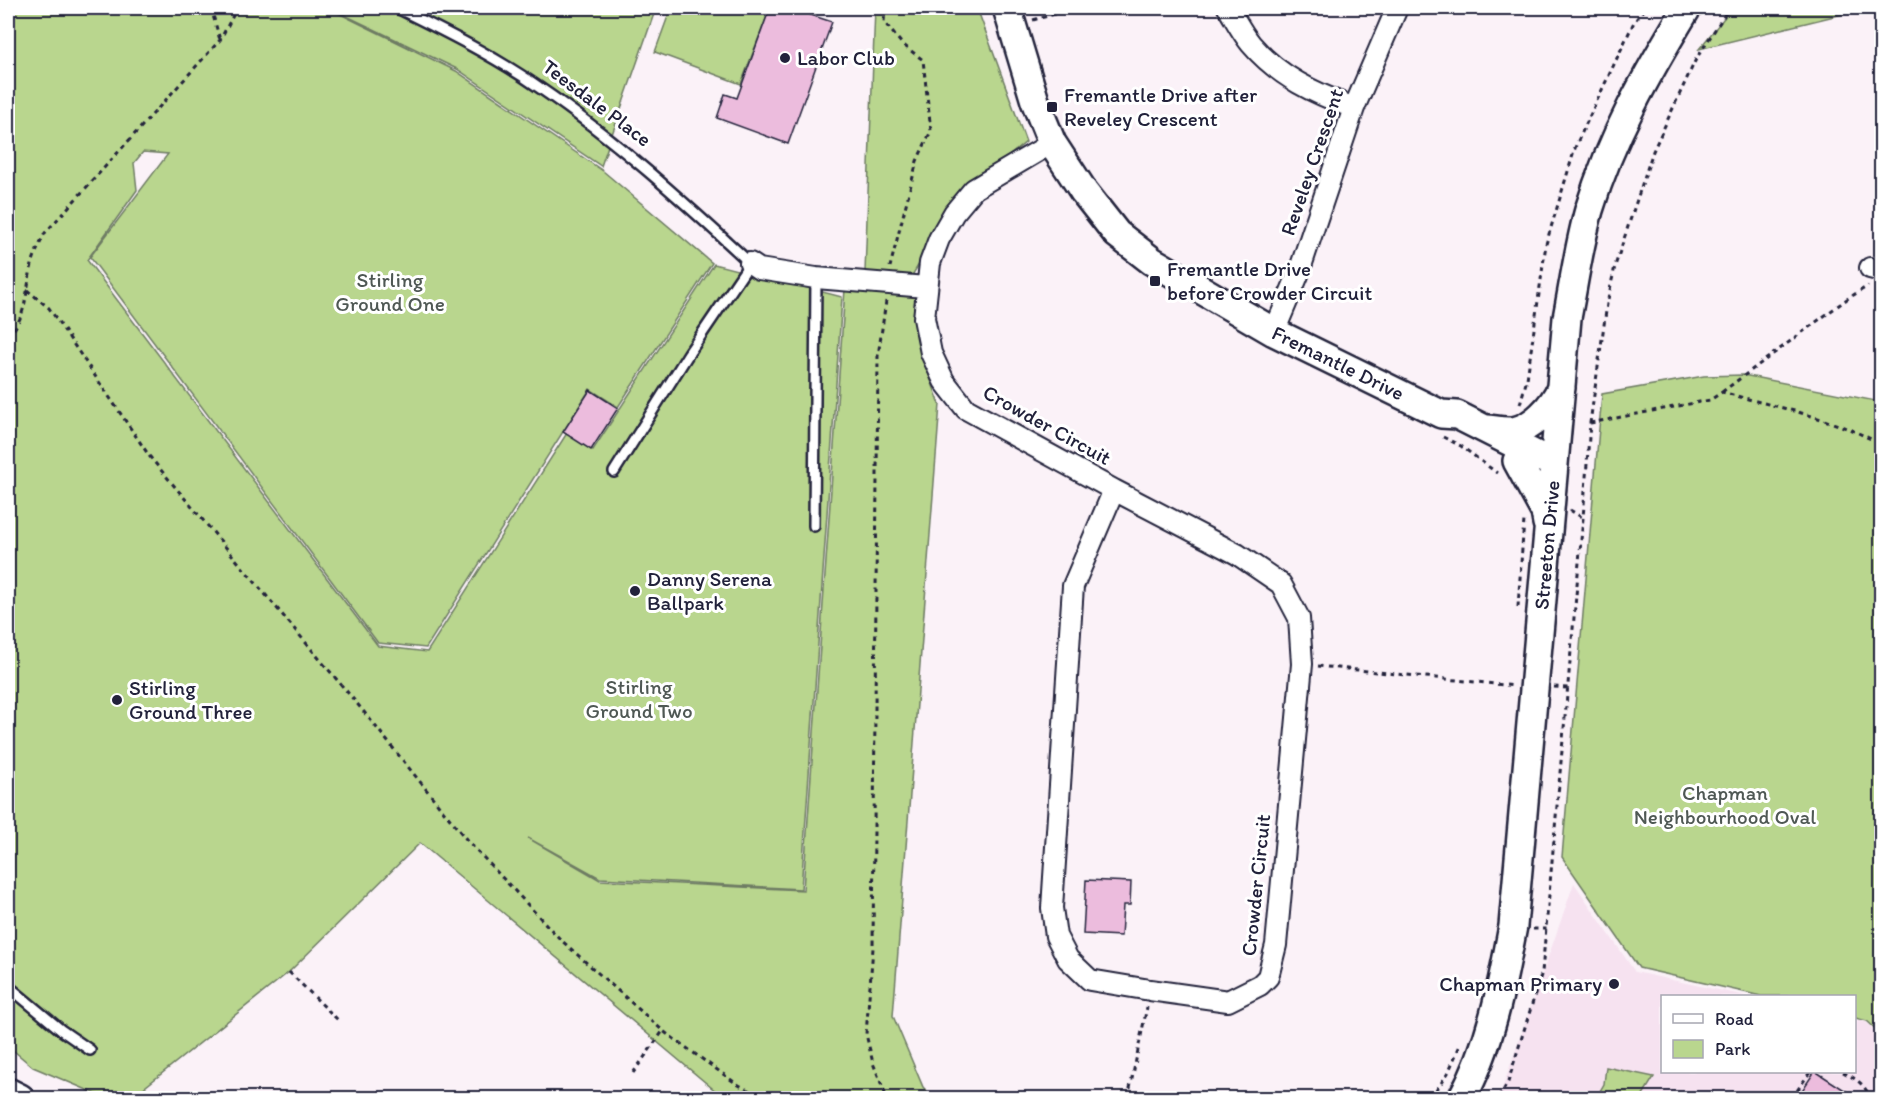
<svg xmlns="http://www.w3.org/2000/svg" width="1889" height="1106" viewBox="0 0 1889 1106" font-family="Itim,sans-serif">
<rect width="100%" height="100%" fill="#fbf2f8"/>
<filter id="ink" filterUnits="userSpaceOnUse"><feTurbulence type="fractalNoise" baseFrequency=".0167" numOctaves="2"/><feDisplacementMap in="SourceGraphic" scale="12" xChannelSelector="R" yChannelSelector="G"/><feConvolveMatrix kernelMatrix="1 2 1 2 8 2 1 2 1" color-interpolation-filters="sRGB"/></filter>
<g filter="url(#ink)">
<path fill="#f6e2f0" d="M1574,883L1635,972L1746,996H1662V1072H1854L1855,1020L1866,1022L1881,1036V1098H1499Z"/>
<path fill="#b9d68e" stroke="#6e7c64" stroke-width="1.5" d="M8,8H328L456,71L603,171L712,263L618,407L590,389L426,648L378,643L90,257L168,154L143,152L134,163L137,190L87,260L378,646L427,652L567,433L593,450L714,264L842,297L801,889L600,878L528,838L600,880L803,890L845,289L915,294L925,365L940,404L893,1016L923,1087L933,1098H724L420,843L289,972L131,1098H106L33,1067L8,1046Z
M330,8H656L601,166L457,69Z
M671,8H770L741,84L655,52Z
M875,8H977L1026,142L960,196L910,279L865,272Z
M1732,8H1867L1699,49Z
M1743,375L1881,402V1034L1867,1021L1855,1018L1854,996H1761L1639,968L1562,857L1602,394L1704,376Z
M1606,1067L1654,1077L1641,1098H1596L1604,1084Z"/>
<path fill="#ecbcdd" stroke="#22223b" stroke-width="1.5" d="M770,8H790L832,22L788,144L717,118L725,94L737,98Z
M590,390L618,408L591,450L563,432Z
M1086,880L1131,882L1130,905H1123L1121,936L1083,934Z
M1815,1071L1857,1098H1797Z"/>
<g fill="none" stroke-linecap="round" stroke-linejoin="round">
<g stroke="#22223b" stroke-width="14">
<path id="lane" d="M397,8C446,32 496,57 540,88C615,139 683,201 750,263L689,353L614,472
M814,526L816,278
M8,986L61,1030L90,1050"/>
</g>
<g stroke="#22223b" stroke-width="24">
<path id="street" d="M1228,8C1235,19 1242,33 1251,44C1279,77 1314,93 1354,108
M1052,143L974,189L954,213L939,239L930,263L924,318L931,353L944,381L966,409L1114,490
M750,263L759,269L816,278L926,287
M1870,268L1882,271
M1274,332L1298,275L1354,108L1397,8
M1114,490L1237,554L1281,584L1299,618L1302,664L1276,945L1268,977L1260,985L1228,1001L1150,990L1090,980L1068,959L1056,936L1052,908L1073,586Z"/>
</g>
<g stroke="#22223b" stroke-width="32">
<path id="secondary" d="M1007,8L1035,101L1052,143L1084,192L1117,234L1152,261L1274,332L1441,414L1457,415L1554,464
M1489,429C1496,430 1505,431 1513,431C1533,428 1553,406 1561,388
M1517,461L1545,512L1547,523
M8,1092L20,1098
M1462,1098C1491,1045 1502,985 1513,926L1567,318C1574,282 1579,245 1589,210C1611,137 1648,72 1687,8"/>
</g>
<path stroke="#22223b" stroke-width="3" stroke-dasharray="4.5 4.5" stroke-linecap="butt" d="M211,8L220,40
M885,8L884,22L902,44L923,60L931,131L917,161L890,267
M1033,20L1077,8
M27,290L49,308L150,457L364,712L466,839L560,939L663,1031L737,1084L763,1098
M886,301L878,356L873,948L866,1034L873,1063L887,1098
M8,336C26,319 26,292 31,269C34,256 39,245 45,233L220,40L237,8
M1722,392L1847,299L1868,286
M1520,404L1527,379L1546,244L1576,145L1634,22L1645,8
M1590,423L1710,400L1722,392C1775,407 1833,417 1882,445
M1443,437L1461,446L1497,473
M1570,510L1583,518
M1518,607L1524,520
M1318,666L1515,686
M1554,687L1568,688
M1533,929H1547
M289,972L338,1020
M1843,1072C1856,1079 1865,1084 1870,1098
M633,1073L663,1031
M1128,1098L1147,1007
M1431,1098L1448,1073L1461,1043
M1499,1098L1508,1082L1542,972L1583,518L1590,423L1607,304L1615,266L1653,151L1696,59L1729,8
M1792,1098L1810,1072"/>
<use href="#lane" stroke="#fff" stroke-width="9"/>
<use href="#street" stroke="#fff" stroke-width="20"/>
<use href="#secondary" stroke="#fff" stroke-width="27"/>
</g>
</g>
<g fill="#22223b" stroke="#fff" stroke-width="2">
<circle cx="785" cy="58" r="6"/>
<rect x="1046" y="101" width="12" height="12" rx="3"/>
<rect x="1149" y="275" width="12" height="12" rx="3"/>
<circle cx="635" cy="591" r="6"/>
<circle cx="117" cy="700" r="6"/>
<circle cx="1614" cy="984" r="6"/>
</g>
<g text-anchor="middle" stroke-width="6" stroke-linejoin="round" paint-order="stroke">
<g font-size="21" fill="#22223b" stroke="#fff" text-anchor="start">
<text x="797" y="65">Labor Club</text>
<text x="1064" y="102">Fremantle Drive after<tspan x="1064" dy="24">Reveley Crescent</tspan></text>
<text x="1167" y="276">Fremantle Drive<tspan x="1167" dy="24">before Crowder Circuit</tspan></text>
<text x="647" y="586">Danny Serena<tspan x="647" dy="24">Ballpark</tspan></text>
<text x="129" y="695">Stirling<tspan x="129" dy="24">Ground Three</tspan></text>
<text x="1602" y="991" text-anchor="end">Chapman Primary</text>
</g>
<g font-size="21" fill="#22223b" stroke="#fff">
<text transform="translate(597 103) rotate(37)" y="7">Teesdale Place</text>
<text transform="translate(1312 162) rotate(-71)" y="7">Reveley Crescent</text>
<text transform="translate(1338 363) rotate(26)" y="7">Fremantle Drive</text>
<text transform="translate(1047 425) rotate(29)" y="7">Crowder Circuit</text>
<text transform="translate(1547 545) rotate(-85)" y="7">Streeton Drive</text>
<text transform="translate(1256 885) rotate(-84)" y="7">Crowder Circuit</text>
</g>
<g font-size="21" fill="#4f5854" stroke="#fff">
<text x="390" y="287">Stirling<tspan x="390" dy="24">Ground One</tspan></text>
<text x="639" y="694">Stirling<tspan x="639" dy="24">Ground Two</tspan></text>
<text x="1725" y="800">Chapman<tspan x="1725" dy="24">Neighbourhood Oval</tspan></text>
</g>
</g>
<rect width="1889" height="1106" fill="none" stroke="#fff" stroke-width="30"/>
<rect x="15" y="15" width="1859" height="1076" fill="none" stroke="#22223b" stroke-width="2" filter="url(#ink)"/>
<rect x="1661" y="995" width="195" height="78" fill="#ffffff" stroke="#a7a7b1" stroke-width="1.5"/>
<rect x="1673" y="1014" width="30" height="9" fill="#ffffff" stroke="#a7a7b1" stroke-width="1.5"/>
<text x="1715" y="1025" font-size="18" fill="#22223b">Road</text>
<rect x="1673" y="1040" width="30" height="18" fill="#b9d68e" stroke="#a7a7b1" stroke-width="1.5"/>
<text x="1715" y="1055" font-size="18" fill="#22223b">Park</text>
</svg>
